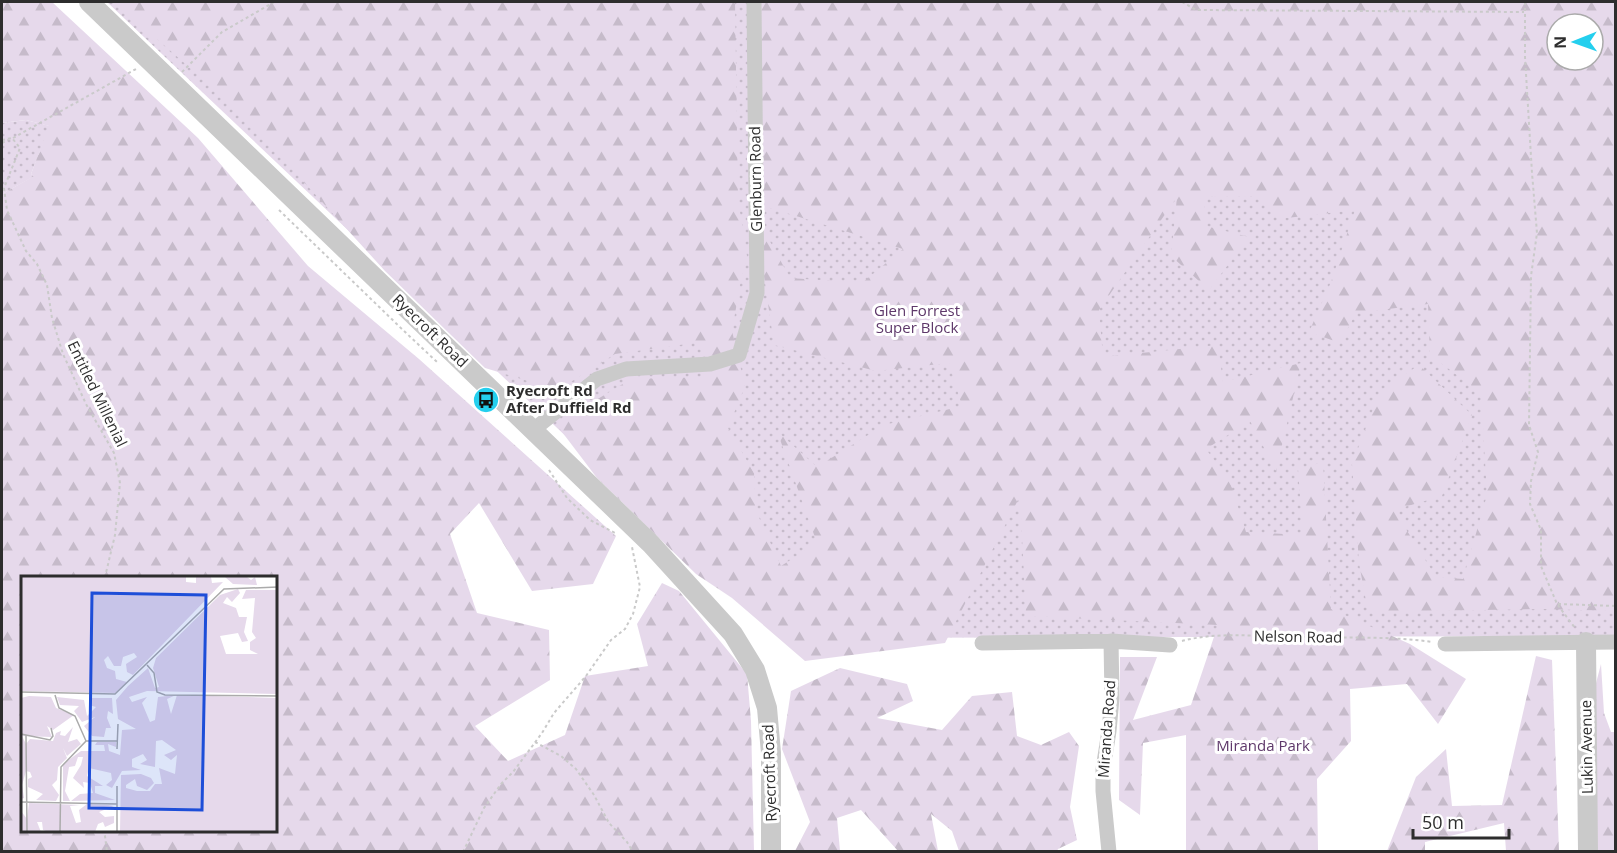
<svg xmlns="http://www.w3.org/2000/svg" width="1617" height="853" viewBox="0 0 1617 853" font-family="'Open Sans',sans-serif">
<defs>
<pattern id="grass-dots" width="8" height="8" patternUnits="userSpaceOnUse" patternTransform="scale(1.5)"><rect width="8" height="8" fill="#e6d9eb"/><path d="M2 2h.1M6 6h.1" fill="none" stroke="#c6bbca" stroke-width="1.8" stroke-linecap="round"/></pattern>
<pattern id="forest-firs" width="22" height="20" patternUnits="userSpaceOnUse" patternTransform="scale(1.5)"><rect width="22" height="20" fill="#e6d9eb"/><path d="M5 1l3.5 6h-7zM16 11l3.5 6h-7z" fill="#c6bbca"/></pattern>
</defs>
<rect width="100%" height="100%" fill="#fff"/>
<path fill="url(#grass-dots)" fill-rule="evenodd" d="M107,2H1615V636L779,638ZM1557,24H1593V60H1557Z
M26,120L50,126L31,174L35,176L2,194V123Z"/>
<path fill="url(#forest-firs)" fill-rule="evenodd" d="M2,2H52L198,138L308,266L419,359L616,536L593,584L532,591L479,503L450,534L477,613L549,630L550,680L475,726L508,761L565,735L585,676L648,666L637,624L662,583L679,591L747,674L751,721L754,851H2V194L34,176L31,174L49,126L26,120L2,123ZM22,577H276V830H22Z
M115,2H735L738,199L747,256L740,285L732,331L745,386L728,428L754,473L756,511L781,566L817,543L777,431L817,467L884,425L962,406L949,363L876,371L774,345L755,214L790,278L862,283L903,249L754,203V2H1615V611L1543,609L1368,612L1359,563L1352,464L1380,391L1419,365L1472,415L1442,496L1394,510L1436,577L1463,579L1487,495L1481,393L1430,355L1428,304L1356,313L1340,343L1309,332L1331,282L1355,210L1278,219L1256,196L1204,197L1206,226L1249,237L1209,290L1171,256L1177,197L1099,310L1103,357L1218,345L1223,382L1301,363L1276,471L1250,421L1206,449L1230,482L1246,532L1303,535L1298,469L1323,462L1331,609L1410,644L1466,679L1438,724L1407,684L1350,689L1351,741L1317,779L1318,851H1186V735L1143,743L1140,815L1119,800L1120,657H1157L1133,720L1191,705L1218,625L1026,616L1020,496L945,643L805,661L732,598L696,574L597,478L556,424L631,379L709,377L701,342L615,354L558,390L485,368L385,271L241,113ZM1557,24H1593V60H1557Z
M1536,656L1552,660L1559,851H1506L1504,823L1425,842V851H1387L1416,777L1446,749L1452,806L1502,805Z
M1601,664L1604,713L1611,732H1615V851L1586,852L1589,710Z
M840,668L907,684L913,701L877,718L942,730L972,696L1012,692L1017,736L1041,745L1069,732L1079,746L1070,807L1077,840L1058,849L1057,851H959L952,831L931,814L938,851H898L861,810L837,818L840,851H795L810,822L782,749L791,691Z"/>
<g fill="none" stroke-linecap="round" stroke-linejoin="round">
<path stroke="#cacaca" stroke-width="2" stroke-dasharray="3 3" stroke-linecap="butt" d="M1182,2L1196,10L1524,12
M1525,2V57L1532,173L1537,233L1531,276L1529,425L1538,452L1531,481L1530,504L1541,530V566L1557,604L1575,628
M182,72L222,32L274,2
M13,138L136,69
M2,140L12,138L20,148L4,188L7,210L26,251L37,264L47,285L52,318L63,354L86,404L114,453L120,483L115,535L105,577
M2,143L8,140
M279,210L404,331L437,362
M549,470L567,498L590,520L615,533
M1558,604L1616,606
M1182,641C1219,631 1262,637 1300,637C1345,638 1389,636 1433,642
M535,742L561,756L576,769L594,795L609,823L627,842L633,852
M102,830L105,836L107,852
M463,852L484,808L501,784L513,772L542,733L554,713L586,676L611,640L625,629L633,614L640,587L632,547"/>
<path stroke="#cacaca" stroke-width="15" d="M533,430L597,379L626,369L710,364L739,355L757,293L754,2
M982,643L1111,641L1170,645
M1445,644L1616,642
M1109,852L1103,791V769L1109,731L1112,698L1111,641"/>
<path stroke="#cacaca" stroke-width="20" d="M89,2L651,544L733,634L755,670L767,708L771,753V852
M1586,642L1588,852"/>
</g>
<defs>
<g id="bus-disc" transform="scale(1.35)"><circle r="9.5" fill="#24cfee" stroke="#fff"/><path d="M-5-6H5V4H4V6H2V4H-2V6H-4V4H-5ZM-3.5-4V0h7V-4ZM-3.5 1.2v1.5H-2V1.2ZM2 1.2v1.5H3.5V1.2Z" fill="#111"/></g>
</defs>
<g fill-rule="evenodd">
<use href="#bus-disc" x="486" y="400"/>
</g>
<g text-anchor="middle" stroke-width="6" stroke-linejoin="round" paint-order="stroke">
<g font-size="15" fill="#2d2d2d" stroke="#fff">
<text transform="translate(756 179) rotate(-91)" y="5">Glenburn Road</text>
<text transform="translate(430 331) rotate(44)" y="5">Ryecroft Road</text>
<text transform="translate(97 394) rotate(64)" y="5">Entitled Millenial</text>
<text transform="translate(1298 637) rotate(1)" y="5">Nelson Road</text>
<text transform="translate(1107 729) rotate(-86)" y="5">Miranda Road</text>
<text transform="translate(1587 747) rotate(-91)" y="5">Lukin Avenue</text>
<text transform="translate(770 773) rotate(-92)" y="5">Ryecroft Road</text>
</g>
<g font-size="15" fill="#5e386a" stroke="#fff">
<text x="917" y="316">Glen Forrest<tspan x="917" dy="17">Super Block</tspan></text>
<text x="1263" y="751">Miranda Park</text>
</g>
<g font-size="15" font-weight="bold" fill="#2d2d2d" stroke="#fff" text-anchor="start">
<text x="506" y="396">Ryecroft Rd<tspan x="506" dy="17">After Duffield Rd</tspan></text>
</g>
</g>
<g transform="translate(21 576)">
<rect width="256" height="256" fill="#fff"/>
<path d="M0,1H165V6L175,7V1H190L191,7L202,6L112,99L106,96L105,88L116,81L113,77L102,81L100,90H93L87,80L83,84L86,92L94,95L95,103L106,106L94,117L0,115ZM204,1H226L230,4L234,1L236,9L212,8ZM217,13L219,17L211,26L206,21L202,27L215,32L218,41H226L223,56L227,65L221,66L217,57L199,60L205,78H237L229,74V66L235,62L231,56L234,22L221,23L225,14H256V118L126,115L108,121L111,126L126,121L121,127L129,146L134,144L137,121L155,119L146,123L150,138L156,119L256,122V256H99L100,199L120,198L130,202L133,207L126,214L116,210L114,203L105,209V212L116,215H129L134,208H141L138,192L154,198L156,179L150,184L143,179L155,174L141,164L135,165L134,191L119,188L126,184L122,178L111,183V191L120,194L101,195L91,212L85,209L91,204L90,197L68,192L66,200L82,210H74V217L94,224L50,225L59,218L72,217L69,207L62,206L63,212L52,202L60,189L62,181H57L54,190L48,191L44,215L49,225H42V188L60,175H84L83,169H74L76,166H95V171L87,168L88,175L99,179L101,154L115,153L97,143L95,124L107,110L127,92L134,112L138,111L132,92L135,82L199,19ZM8,120L30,121L35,132L53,139L32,154L26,150L31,161L1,160L5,168L9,163L32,165L35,157L40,155L39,159L44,160L52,151L47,166L56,163L60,168L46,180L42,172L46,182L37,191L36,204L31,209L38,219L35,225L15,224L22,218L7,211V203L11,201L9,196L5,195L1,209L3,222L0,223V122ZM36,121L63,124L66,140L75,131L68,129V122H91L92,138L87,135L86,142L90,152H85L83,161L71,160L63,150L74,141L61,146L53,135L58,130L39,129ZM8,227L59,229L49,230L55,247L60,246L58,234L66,228L87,229L93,230L78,236L84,241L93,240V247L84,251L82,246L77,248L74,256H28L22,254L21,246H16L20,256H0V235L6,243Z" fill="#e6d9eb"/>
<path fill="none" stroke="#ababab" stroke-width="1.5" d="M126,89L133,97L136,116L144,119L257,120M0,116L94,118L203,13L257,11M34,119L38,132L54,140L65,165L40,191L39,256M0,158L29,164L32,160L30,152M5,159L6,256M65,165H97M96,173L97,148M96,210V256M0,226L96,228"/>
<path fill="#1d4ed8" fill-opacity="0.15" stroke="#1d4ed8" stroke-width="3" d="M71,17L185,19L181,234L68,232Z"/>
<rect width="256" height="256" fill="none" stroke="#2d2d2d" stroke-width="3"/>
</g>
<rect width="1617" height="853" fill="none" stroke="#2d2d2d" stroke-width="6"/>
<g transform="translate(1575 42) rotate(269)"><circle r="28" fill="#ffffff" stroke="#ababab" stroke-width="1.5"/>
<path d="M0-4.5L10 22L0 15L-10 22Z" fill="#24cfee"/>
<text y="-9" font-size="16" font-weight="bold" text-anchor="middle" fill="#2d2d2d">N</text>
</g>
<path d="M1413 829v9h96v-9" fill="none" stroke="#2d2d2d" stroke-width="3"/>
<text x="1422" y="829" font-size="18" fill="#2d2d2d" stroke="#ffffff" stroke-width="4.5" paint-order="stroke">50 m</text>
</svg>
